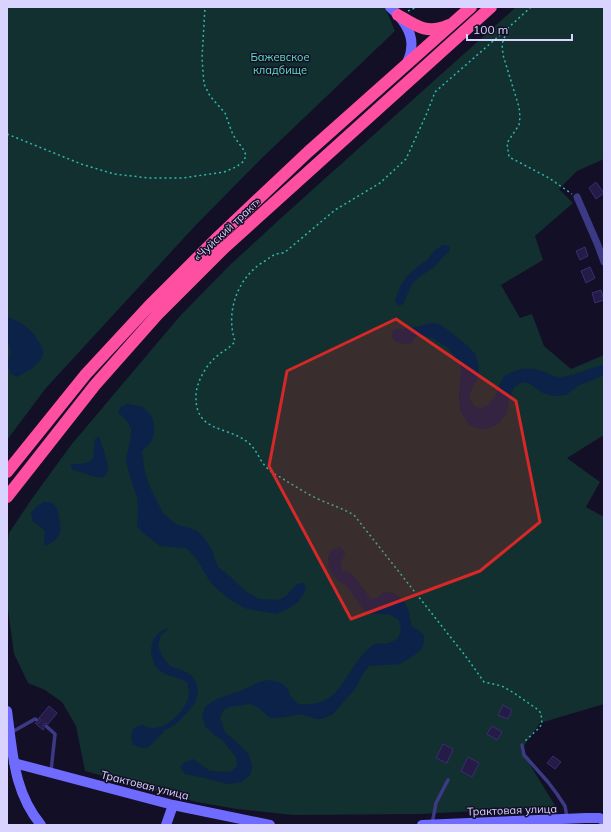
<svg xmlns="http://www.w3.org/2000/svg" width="611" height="832" viewBox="0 0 611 832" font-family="Mulish,sans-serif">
<rect width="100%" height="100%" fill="#130f26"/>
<path fill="#12302f" d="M7,7H385L395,31L262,158L194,227L46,388L7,440Z
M516,7H604V159L577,171L559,189L573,203L535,236L543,260L501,285L520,318L532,314L544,346L571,369L604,355V435L567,458L600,482L586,507L604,517V704L540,723L521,750L556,807L420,814L293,815L237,809L196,802L85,771L76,726L62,702L45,690L28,683L14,654L7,602V548L9,533L31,500L71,445L180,316L230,265L281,218Z"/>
<path fill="#0c2248" d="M443,245L449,246L450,251L444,256L434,267L419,277L412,284L403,304L398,306L395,300L401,285L408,275L418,266L427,260L435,250Z
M7,316C11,319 16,320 21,323C28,328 34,333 38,341C40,344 43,348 43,352C43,364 26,372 17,377L11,374L8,367V362L11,355L10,346L7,342Z
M431,323L439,324L448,330L468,346L476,355L479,367L478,378L472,387L469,398L474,406L479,409C497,404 496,390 504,376C519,368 528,366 545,372C549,374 555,377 559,377C575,377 589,367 604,365V375L592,380L578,386L566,395L553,396L543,393L530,384L522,382L514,387L509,399L507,413L499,423L491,428L482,429L477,428L469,425L460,410L459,398L461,369L457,359L448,348L434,339L422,335L415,337L412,343L405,344L396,342L392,337L393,330C399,328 404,329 410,328C417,327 424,325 431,323Z
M127,404C131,405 136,405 140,406C154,413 158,429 151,442C149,445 145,448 142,451L145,472L150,487L163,513L177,525L187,527L197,531L205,539L212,550L215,559L218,567L232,578L240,586L248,593L259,599L278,600L286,596L297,584L304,583L306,589L302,596L297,603L286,610L276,614L247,609L232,601L217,589L209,580L196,558L186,548L160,546L142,532L137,526L138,508L137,497L128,470L126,459L131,436V429L127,421L118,412L121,407Z
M99,436L107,461L108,471L104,477C92,479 85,472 73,470L70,465C81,462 84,467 93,458L95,439Z
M44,502H51C53,503 55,505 56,507C59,513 62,529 59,535C57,541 49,544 44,546V539L45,532L40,526L33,522L31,513L36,507Z
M340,547L345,553L341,563L342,571H347L353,575L371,599L377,598L384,592L394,593L403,600L408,609L412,627L419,631L424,635V642L422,649L413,656L400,664L369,666L363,674L355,689L332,715L321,719H316L301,714L278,718H270L259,708L250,704L229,707L223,711L220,717L225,732L241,746L249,755L252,765L251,774L242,782L227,784L200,777L185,774L180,767L185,762L193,759L210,771L230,772L237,766L236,757L222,740L213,734L205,726L202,716L205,707L213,701L227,695L238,692L260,682L266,680L275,681L283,684L288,689L291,697L298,704C337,708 340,682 361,657C363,654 366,650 369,648C378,640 381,645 389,643C392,642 395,640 398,638L401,630L399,620L391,615L370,613L363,609L346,585L340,582L333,575L329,568L328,557L331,550Z
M169,628L161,635L158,647L163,657L170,666L184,671L191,675L196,682L198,691L197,698L193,706L187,713L175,725L165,730L149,747L142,748L133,745C130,735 130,726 143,725C160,737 186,712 189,695C189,690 188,686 187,682C179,677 168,677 160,671C152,664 148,649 154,639C157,633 162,630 169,628Z"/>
<path fill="#241b47" stroke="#3b2d73" d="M596,182L604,193L596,199L589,188Z
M585,247L588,256L580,260L576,251Z
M590,267L595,278L586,283L581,271Z
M601,290L604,300L595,303L592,293Z
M503,705L512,710L508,719L498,715Z
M49,706L57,713L48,724L45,723L43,724V727L44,729L43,730L35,723H38L40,722V719L39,718Z
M492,726L502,732L497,740L487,734Z
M443,744L453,749L447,763L436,758Z
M553,756L561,762L555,769L547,763Z
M468,757L479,763L472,777L461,771Z"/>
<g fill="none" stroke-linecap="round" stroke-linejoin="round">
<path stroke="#2fb8b0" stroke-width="1.5" stroke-dasharray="2 3" stroke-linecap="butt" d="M531,7L508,28L502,44L503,55L519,107L520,117L519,125L507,143L509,157L549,178L572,194
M408,11L417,7
M508,28L435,92L427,113L406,159L380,183L335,210L284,253C275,253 272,256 265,261C238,276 225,312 235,341C231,348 222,351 216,357C206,365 196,383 196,396C195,432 226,426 246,441C257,448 259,461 268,469C273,474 281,477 286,481C297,487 307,494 318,499C331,505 342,508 354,515L467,658L484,682L502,686L514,693L537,709L541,713L542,724L538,729L525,741
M7,134L81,164L114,174L149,178H183L224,172L236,167L244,161L246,155L243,149L233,135L225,113L210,96L204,84L202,58L205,7"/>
<path stroke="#3d3a85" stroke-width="3.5" d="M46,726L55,734L51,771
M12,732L35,719L37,720
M522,745L524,755L548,782L557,794L565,806L567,817
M432,824L436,803L448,780"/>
<path stroke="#3d3a85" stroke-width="7" d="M577,197L597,243L604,262"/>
<path stroke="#6f6bff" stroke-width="10" d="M390,7C402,18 414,32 411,49C411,55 408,60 406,65
M7,711C13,753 13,791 41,825
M14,763L173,805L270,825
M166,825L173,805
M422,825L586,818H599L604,820"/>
<path stroke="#ff4fa3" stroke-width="12" d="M398,15C416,26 427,35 449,25
M7,472L86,374L149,306L218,237L308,152L471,7
M7,497L95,385L157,315L224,248L491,7"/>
</g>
<path fill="#d62828" fill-opacity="0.2" stroke="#d62828" stroke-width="3" stroke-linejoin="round" d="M396,319L516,401L540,522L480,571L351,619L269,466L287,371Z"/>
<g text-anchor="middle" stroke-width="3" stroke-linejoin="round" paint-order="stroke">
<g font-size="11" fill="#5fe0c0" stroke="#130f26">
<text x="280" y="61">Бажевское<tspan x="280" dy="13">кладбище</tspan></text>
</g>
<g font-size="11" fill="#d9d4ff" stroke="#130f26">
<text transform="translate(227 229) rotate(-43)" y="4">«Чуйский тракт»</text>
<text transform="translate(145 785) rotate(14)" y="4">Трактовая улица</text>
<text transform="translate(512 810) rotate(-2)" y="4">Трактовая улица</text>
</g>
</g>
<rect width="611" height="832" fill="none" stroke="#d9d4ff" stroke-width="16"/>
<path d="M467 34v6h105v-6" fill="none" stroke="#d9d4ff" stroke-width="2"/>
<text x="473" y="34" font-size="12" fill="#d9d4ff" stroke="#130f26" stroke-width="3" paint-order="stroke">100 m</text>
</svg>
